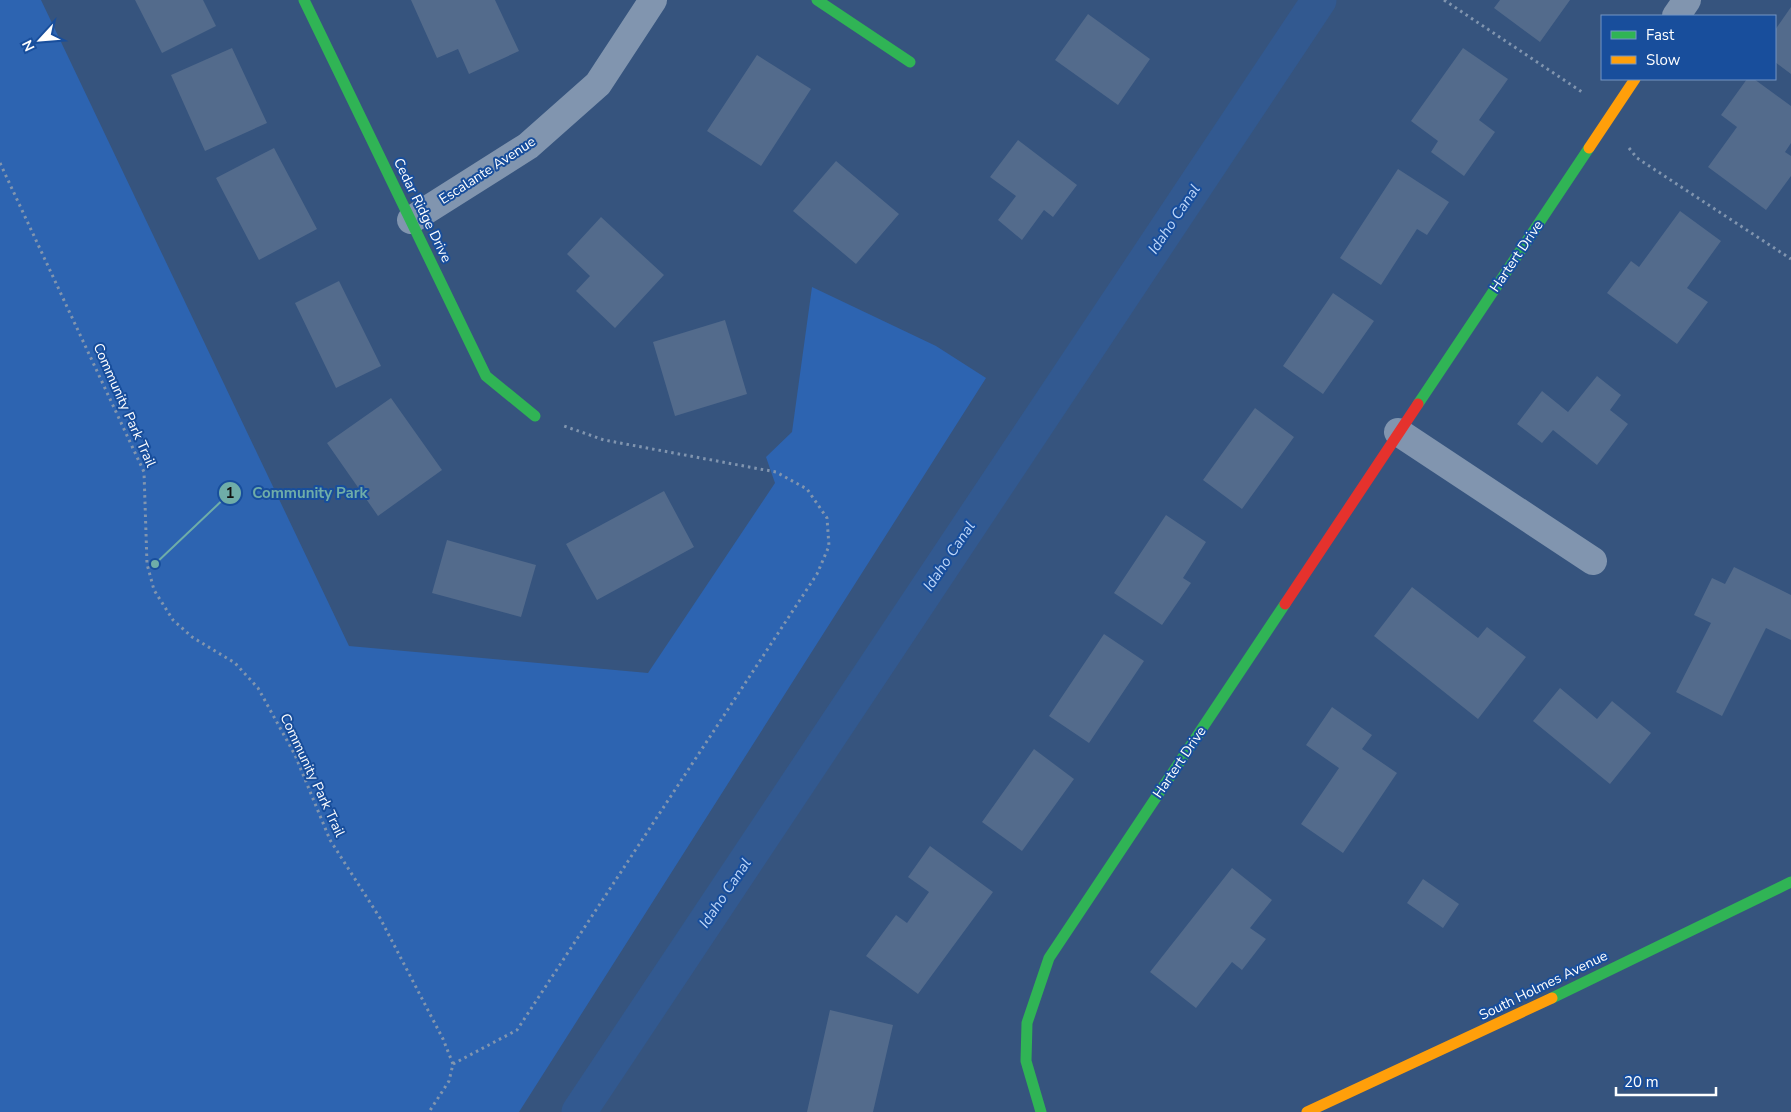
<svg xmlns="http://www.w3.org/2000/svg" width="1791" height="1112" viewBox="0 0 1791 1112" font-family="'Nunito Sans',sans-serif">
<rect width="100%" height="100%" fill="#36547e"/>
<path fill="#2d64b1" d="M0,0H41L349,646L648,673L775,483L766,457L792,432L812,287L936,346L986,378L519,1112H0Z"/>
<g fill="none" stroke-linecap="round" stroke-linejoin="round">
<path stroke="#325990" stroke-width="35" d="M579,1112L1319,0"/>
</g>
<path fill="#536b8c" d="M135,0H203L216,26L162,53Z
M411,0H495L519,51L469,74L458,49L437,58Z
M1500,0H1570L1540,42L1494,8Z
M1791,7V74L1775,62V30Z
M1088,14L1150,59L1118,105L1055,60Z
M232,48L267,123L205,151L171,75Z
M1463,48L1508,79L1479,120L1495,132L1464,176L1431,152L1438,141L1411,121Z
M757,55L811,89L761,166L707,131Z
M1747,79H1754L1791,106V143L1785,152L1791,156V176L1766,210L1708,167L1737,127L1721,115Z
M1018,140L1077,185L1053,217L1044,210L1022,240L998,220L1016,196L990,177Z
M274,148L317,229L259,260L216,178Z
M836,161L899,214L856,264L793,211Z
M1398,169L1449,202L1427,235L1417,229L1381,285L1340,258Z
M1680,211L1721,241L1687,288L1708,302L1677,344L1607,293L1631,261L1639,267Z
M601,217L664,275L615,328L576,291L590,276L567,254Z
M339,281L381,366L336,388L295,303Z
M1333,293L1374,321L1323,394L1283,366Z
M725,320L747,394L675,416L653,342Z
M1597,376L1621,395L1610,410L1628,424L1597,465L1553,430L1542,443L1517,424L1542,391L1568,412Z
M391,398L442,470L378,516L327,443Z
M1255,408L1294,437L1242,509L1203,480Z
M664,491L694,547L597,600L566,544Z
M1166,515L1206,542L1183,578L1191,583L1162,625L1114,593Z
M447,540L536,565L521,617L432,593Z
M1734,567L1791,595V640L1766,628L1722,716L1676,692L1711,623L1694,615L1712,578L1725,584Z
M1412,587L1478,638L1487,627L1526,657L1478,719L1374,636Z
M1104,634L1144,661L1089,743L1049,716Z
M1560,688L1597,719L1612,701L1651,733L1610,784L1533,721Z
M1332,707L1372,735L1362,749L1397,773L1343,853L1301,824L1339,768L1306,745Z
M1034,749L1074,779L1022,851L982,822Z
M930,846L993,892L918,994L866,956L896,915L907,923L929,892L908,877Z
M1232,868L1272,900L1250,928L1266,939L1242,970L1232,962L1196,1008L1150,972Z
M1423,879L1459,904L1443,928L1407,903Z
M830,1010L893,1025L873,1112H807Z"/>
<g fill="none" stroke-linecap="round" stroke-linejoin="round">
<path stroke="#8195af" stroke-width="3" stroke-dasharray="2.5 4" stroke-linecap="butt" d="M1444,0L1582,92
M1629,148L1637,158L1791,259
M0,163L144,472L147,564L154,590L173,620L192,637L235,663L258,688L295,755L330,840L380,918L443,1039L453,1064L449,1081L429,1112
M453,1064L517,1030L817,574L829,546L827,518L807,489L776,472L604,440L564,426"/>
<path stroke="#8195af" stroke-width="28" d="M1676,16L1687,0
M411,220L528,146L598,84L653,0
M1398,432L1593,561"/>
<path stroke="#30b455" stroke-width="11" d="M304,0L486,376L535,416
M817,0L910,62
M1418,404L1589,148
M1552,998L1791,882
M1041,1112L1026,1061L1027,1023L1049,958L1285,604"/>
<path stroke="#ff9f0a" stroke-width="11" d="M1589,148L1635,79
M1307,1112L1552,998"/>
<path stroke="#e5322d" stroke-width="11" d="M1285,604L1418,404"/>
</g>
<g text-anchor="middle" stroke-width="4" stroke-linejoin="round" paint-order="stroke">
<g font-size="14" fill="#fff" stroke="#184e9c">
<text transform="translate(487 170) rotate(-33)" y="5">Escalante Avenue</text>
<text transform="translate(423 210) rotate(64)" y="5">Cedar Ridge Drive</text>
<text transform="translate(1516 256) rotate(-56)" y="5">Hartert Drive</text>
<text transform="translate(125 405) rotate(66)" y="5">Community Park Trail</text>
<text transform="translate(1179 762) rotate(-56)" y="5">Hartert Drive</text>
<text transform="translate(313 775) rotate(65)" y="5">Community Park Trail</text>
<text transform="translate(1543 985) rotate(-26)" y="5">South Holmes Avenue</text>
</g>
<g font-size="15" font-style="italic" fill="#bcd5f8" stroke="#184e9c">
<text transform="translate(1174 219) rotate(-56)" y="5">Idaho Canal</text>
<text transform="translate(949 556) rotate(-56)" y="5">Idaho Canal</text>
<text transform="translate(725 893) rotate(-56)" y="5">Idaho Canal</text>
</g>
</g>
<path fill="none" stroke="#6fada8" stroke-width="2" d="M155 564L230 493"/>
<g fill="#6fada8" stroke="#184e9c" stroke-width="2">
<circle cx="155" cy="564" r="5"/>
<circle cx="230" cy="493" r="12"/>
</g>
<g font-size="15" text-anchor="middle" font-weight="bold" fill="#111">
<text x="230" y="498">1</text>
</g>
<g font-size="15" text-anchor="middle" font-weight="bold" fill="#6fada8" stroke="#184e9c" stroke-width="4" stroke-linejoin="round" paint-order="stroke">
<text x="310" y="498">Community Park</text>
</g>
<rect x="1601" y="15" width="175" height="65" fill="#184e9c" stroke="#7495c4"/>
<rect x="1611" y="31" width="25" height="8" fill="#30b455" stroke="#7495c4"/>
<text x="1646" y="40" font-size="15" fill="#ffffff">Fast</text>
<rect x="1611" y="56" width="25" height="8" fill="#ff9f0a" stroke="#7495c4"/>
<text x="1646" y="65" font-size="15" fill="#ffffff">Slow</text>
<g transform="translate(40 40) rotate(244)" stroke="#184e9c" stroke-width="4" paint-order="stroke">
<path d="M0-4L9 19L0 12L-9 19Z" fill="#ffffff"/>
<text y="-8" font-size="14" font-weight="bold" text-anchor="middle" fill="#ffffff">N</text>
</g>
<path d="M1616 1087v8h100v-8" fill="none" stroke="#ffffff" stroke-width="2.5"/>
<text x="1624" y="1087" font-size="15" fill="#ffffff" stroke="#184e9c" stroke-width="4" paint-order="stroke">20 m</text>
</svg>
